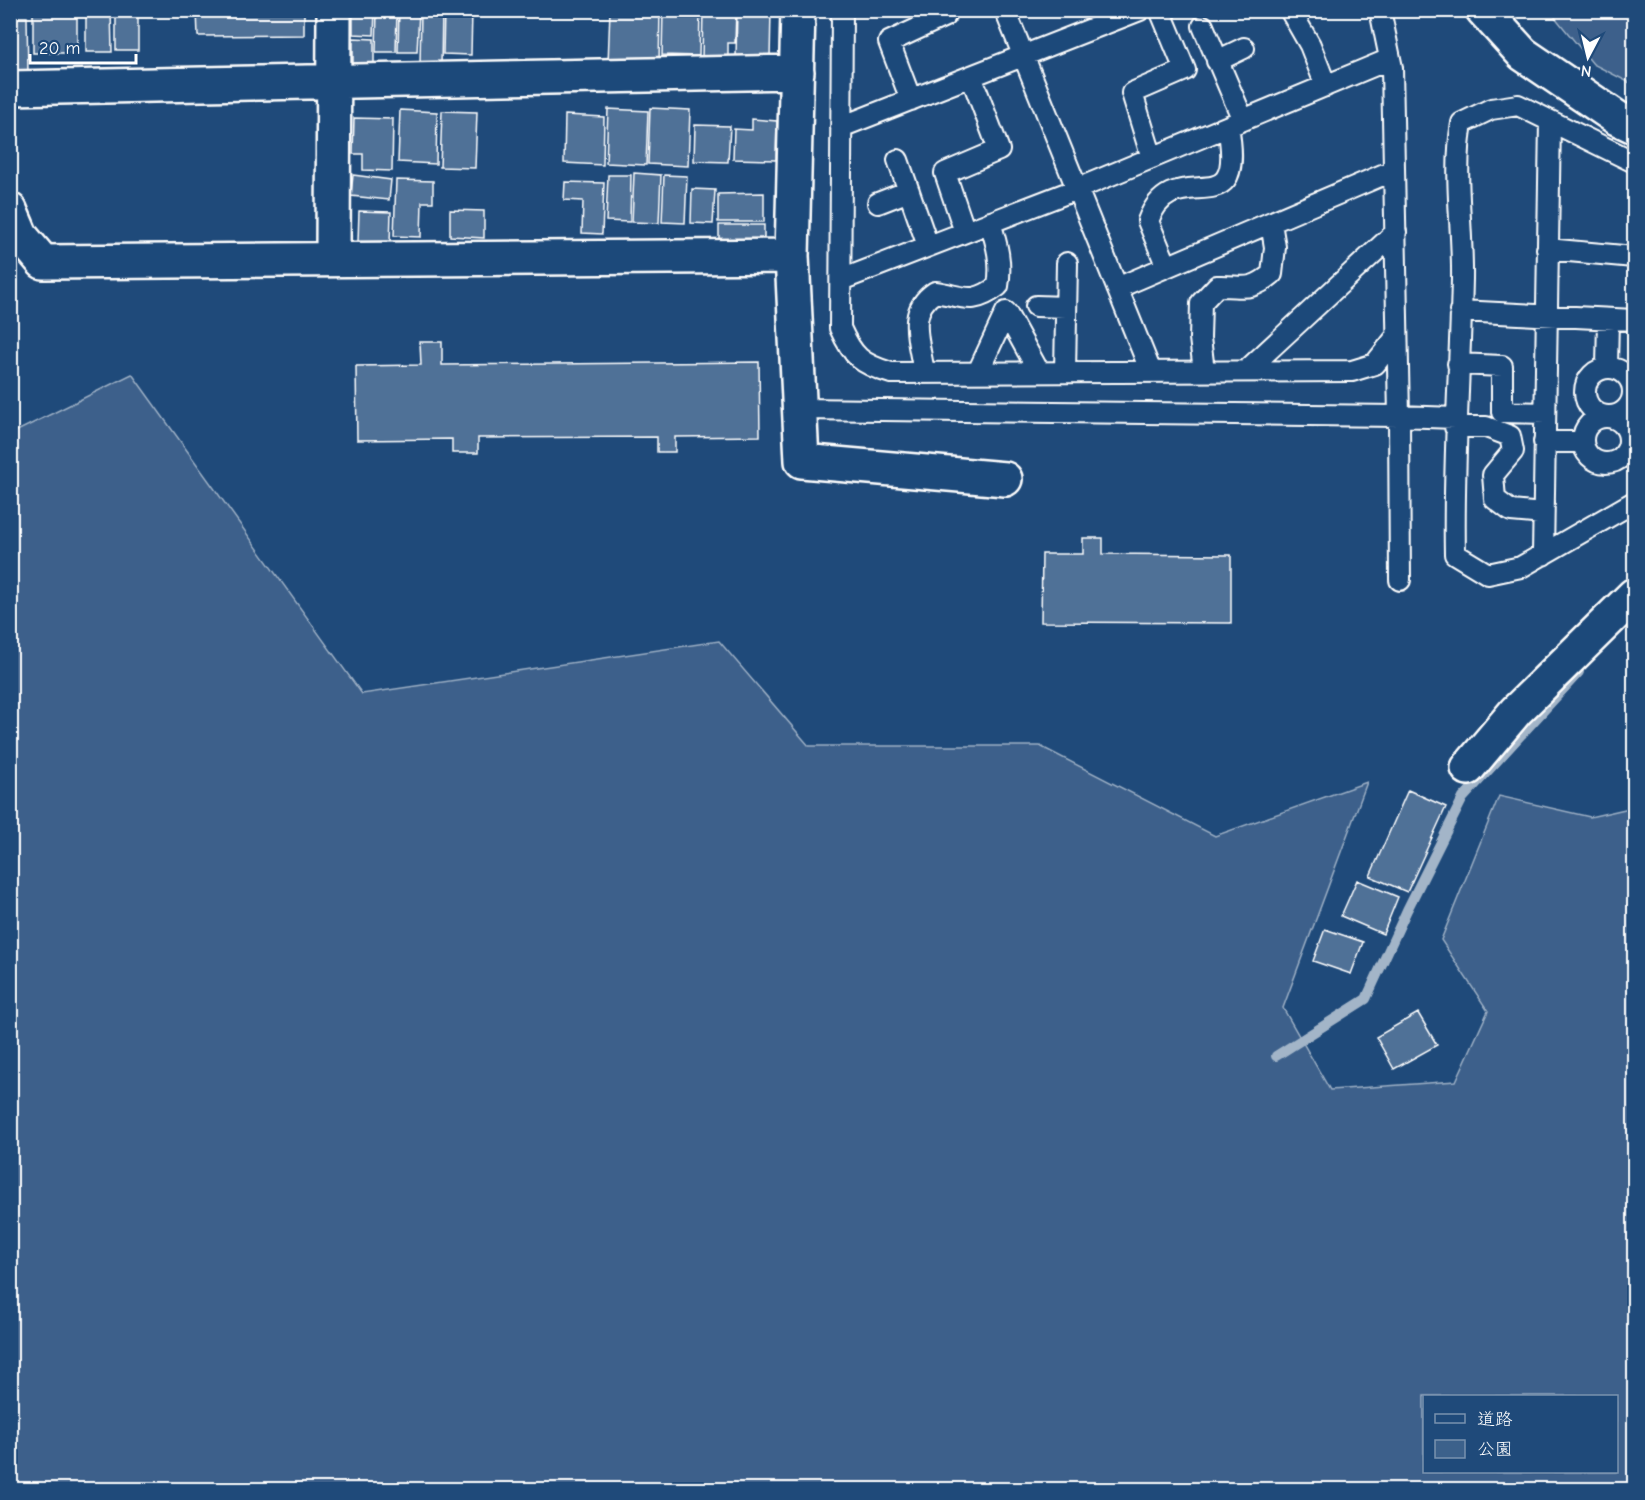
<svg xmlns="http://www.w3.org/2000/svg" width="1645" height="1500" viewBox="0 0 1645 1500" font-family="'Comic Neue','Klee One',sans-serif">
<rect width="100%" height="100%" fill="#1f4a7a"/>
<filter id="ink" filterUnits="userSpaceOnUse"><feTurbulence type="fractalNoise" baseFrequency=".0167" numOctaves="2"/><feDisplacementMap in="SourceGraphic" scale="12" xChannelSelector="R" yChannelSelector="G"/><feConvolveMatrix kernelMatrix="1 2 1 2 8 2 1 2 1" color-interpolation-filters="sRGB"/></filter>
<g filter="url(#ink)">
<path fill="#3c618b" stroke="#9eb0c5" stroke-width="1.5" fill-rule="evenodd" d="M1550,11H1634V85L1593,64Z
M132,374L362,694L719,641L809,746H1040L1215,836L1367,782L1283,1008L1330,1090L1456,1081L1488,1011L1441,940L1499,796L1590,817L1634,807V1489H11V434ZM1424,1396H1616V1472H1424Z"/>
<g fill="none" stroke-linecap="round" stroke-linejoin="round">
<path stroke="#a3b5c8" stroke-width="10" d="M1276,1056L1366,999L1407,910L1463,798L1579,672"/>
</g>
<path fill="#507197" stroke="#fff" stroke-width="1.5" d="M33,10H77V53H33Z
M86,10H111L112,52H86Z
M116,10H138V50H116Z
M197,10H304V35L198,36Z
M353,10H375L374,35L353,34Z
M377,10H397L396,52H376Z
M399,10H419L417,52H398Z
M421,10H442L441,66H420Z
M444,10H472L471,55L443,54Z
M610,10H660L659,65L608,64Z
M663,10H700L699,56L662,55Z
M703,10H736L735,43H728V58H702Z
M737,10H771L770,59L736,58Z
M10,17H27L28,74H10Z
M353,38L374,39V68H353Z
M650,108L690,110L688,166L648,164Z
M608,109L648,111L646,165L606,163Z
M400,110L437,112L436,164L398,162Z
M442,111L477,112L475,168L440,167Z
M565,115L604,117L603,165L564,163Z
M354,118L393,119L392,171L363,170V154H353Z
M752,119L777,121L776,160L733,159L734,129L752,130Z
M695,125L730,126L728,162L694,161Z
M634,173L661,175L659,223L632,222Z
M353,175L391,180L389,200L351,196Z
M608,175H631L630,222L606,221Z
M664,175L687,176L685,223L662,222Z
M396,180L433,181V202H422L421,237L394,236Z
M565,182L604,183L602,234L582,233L583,201L564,200Z
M692,189L715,190L713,224L691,223Z
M764,193V222H718V194Z
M450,210L484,211V238L450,236Z
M359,211L391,212L390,244L358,242Z
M719,225H764V244L719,245Z
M420,342H442V365L759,362L760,436L675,437V452H657V437L478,438V453H452V439L357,440L356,366L421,365Z
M1083,538H1103V554L1231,555V623L1041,622L1042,554H1083Z
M1408,790L1446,807L1407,892L1370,876Z
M1357,880L1398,897L1383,934L1341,916Z
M1325,929L1363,942L1351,974L1313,961Z
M1418,1013L1437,1045L1394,1069L1376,1037Z"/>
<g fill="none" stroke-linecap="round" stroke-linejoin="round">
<g stroke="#fff" stroke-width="24">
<path id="service" d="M842,10L840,328C853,357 861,364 891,373L1352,371L1375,364L1397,336
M1005,10L1151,372
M1290,10L1310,45L1326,86
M1380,10L1392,68L1399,416L1455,418
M1203,26L1243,120
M1217,61L1244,48
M911,100L889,42L945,16L943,10
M841,127L1140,10
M1152,158L1132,93L1185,70L1160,10
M898,160L928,246
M1634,162L1518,105L1491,109L1462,123C1453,174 1463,227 1462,279C1460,370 1453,462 1455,554L1488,574L1521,567L1634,502
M878,203L909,191
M965,232L945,173L999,150L971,76
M1547,249L1634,257
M1167,267L1148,221C1174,151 1247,234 1228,126
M841,280L1077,189L1390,59
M1117,288L1394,170
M1036,306L1066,307
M1460,311L1634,320
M1458,364L1502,366V412L1545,413
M1607,367L1608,319
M1585 392a24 24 0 1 1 48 0a24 24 0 1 1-48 0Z
M1204,371L1200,338L1201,303L1217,286C1243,285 1249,293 1272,274L1275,247L1271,223
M1246,371L1396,232
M978,372L1006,312L1039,372
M1065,372L1067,263
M924,373C920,343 905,312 935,292C963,296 972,306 998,286C1002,262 997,245 990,222
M800,409L1399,416L1400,580
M1583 440a23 23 0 1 1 46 0a23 23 0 1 1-46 0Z
M1455,427H1486L1510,436L1513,451L1493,475L1495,499L1511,511L1543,514
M1544,442H1582
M1543,555L1550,121"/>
</g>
<g stroke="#fff" stroke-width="38">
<path id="minor" d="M798,10L792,256L802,461L1005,479
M1483,10L1523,54L1617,118L1634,126
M10,88L797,72
M10,210L21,236L43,262L792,256
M333,258L334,10
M1468,768L1516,711L1634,595"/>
</g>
<use href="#service" stroke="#1f4a7a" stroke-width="20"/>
<use href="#minor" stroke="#1f4a7a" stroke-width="33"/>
</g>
</g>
<rect width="1645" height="1500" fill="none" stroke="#1f4a7a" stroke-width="36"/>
<rect x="18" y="18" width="1609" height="1464" fill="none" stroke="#fff" stroke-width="2" filter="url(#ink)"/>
<rect x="1423" y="1395" width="195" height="78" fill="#1f4a7a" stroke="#7992af" stroke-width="1.5"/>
<rect x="1435" y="1414" width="30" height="9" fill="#1f4a7a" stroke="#7992af" stroke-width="1.5"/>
<text x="1477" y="1425" font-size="18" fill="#ffffff">道路</text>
<rect x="1435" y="1440" width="30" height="18" fill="#3c618b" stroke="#7992af" stroke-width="1.5"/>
<text x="1477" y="1455" font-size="18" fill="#ffffff">公園</text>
<g transform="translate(1588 57) rotate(187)" stroke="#1f4a7a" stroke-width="4.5" paint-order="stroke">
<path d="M0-4.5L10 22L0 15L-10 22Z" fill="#ffffff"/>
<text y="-9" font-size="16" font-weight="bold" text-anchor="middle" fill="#ffffff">N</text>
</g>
<path d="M30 54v9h106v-9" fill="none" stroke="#ffffff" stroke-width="3"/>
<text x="39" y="54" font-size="18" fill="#ffffff" stroke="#1f4a7a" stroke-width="4.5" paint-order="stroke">20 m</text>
</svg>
